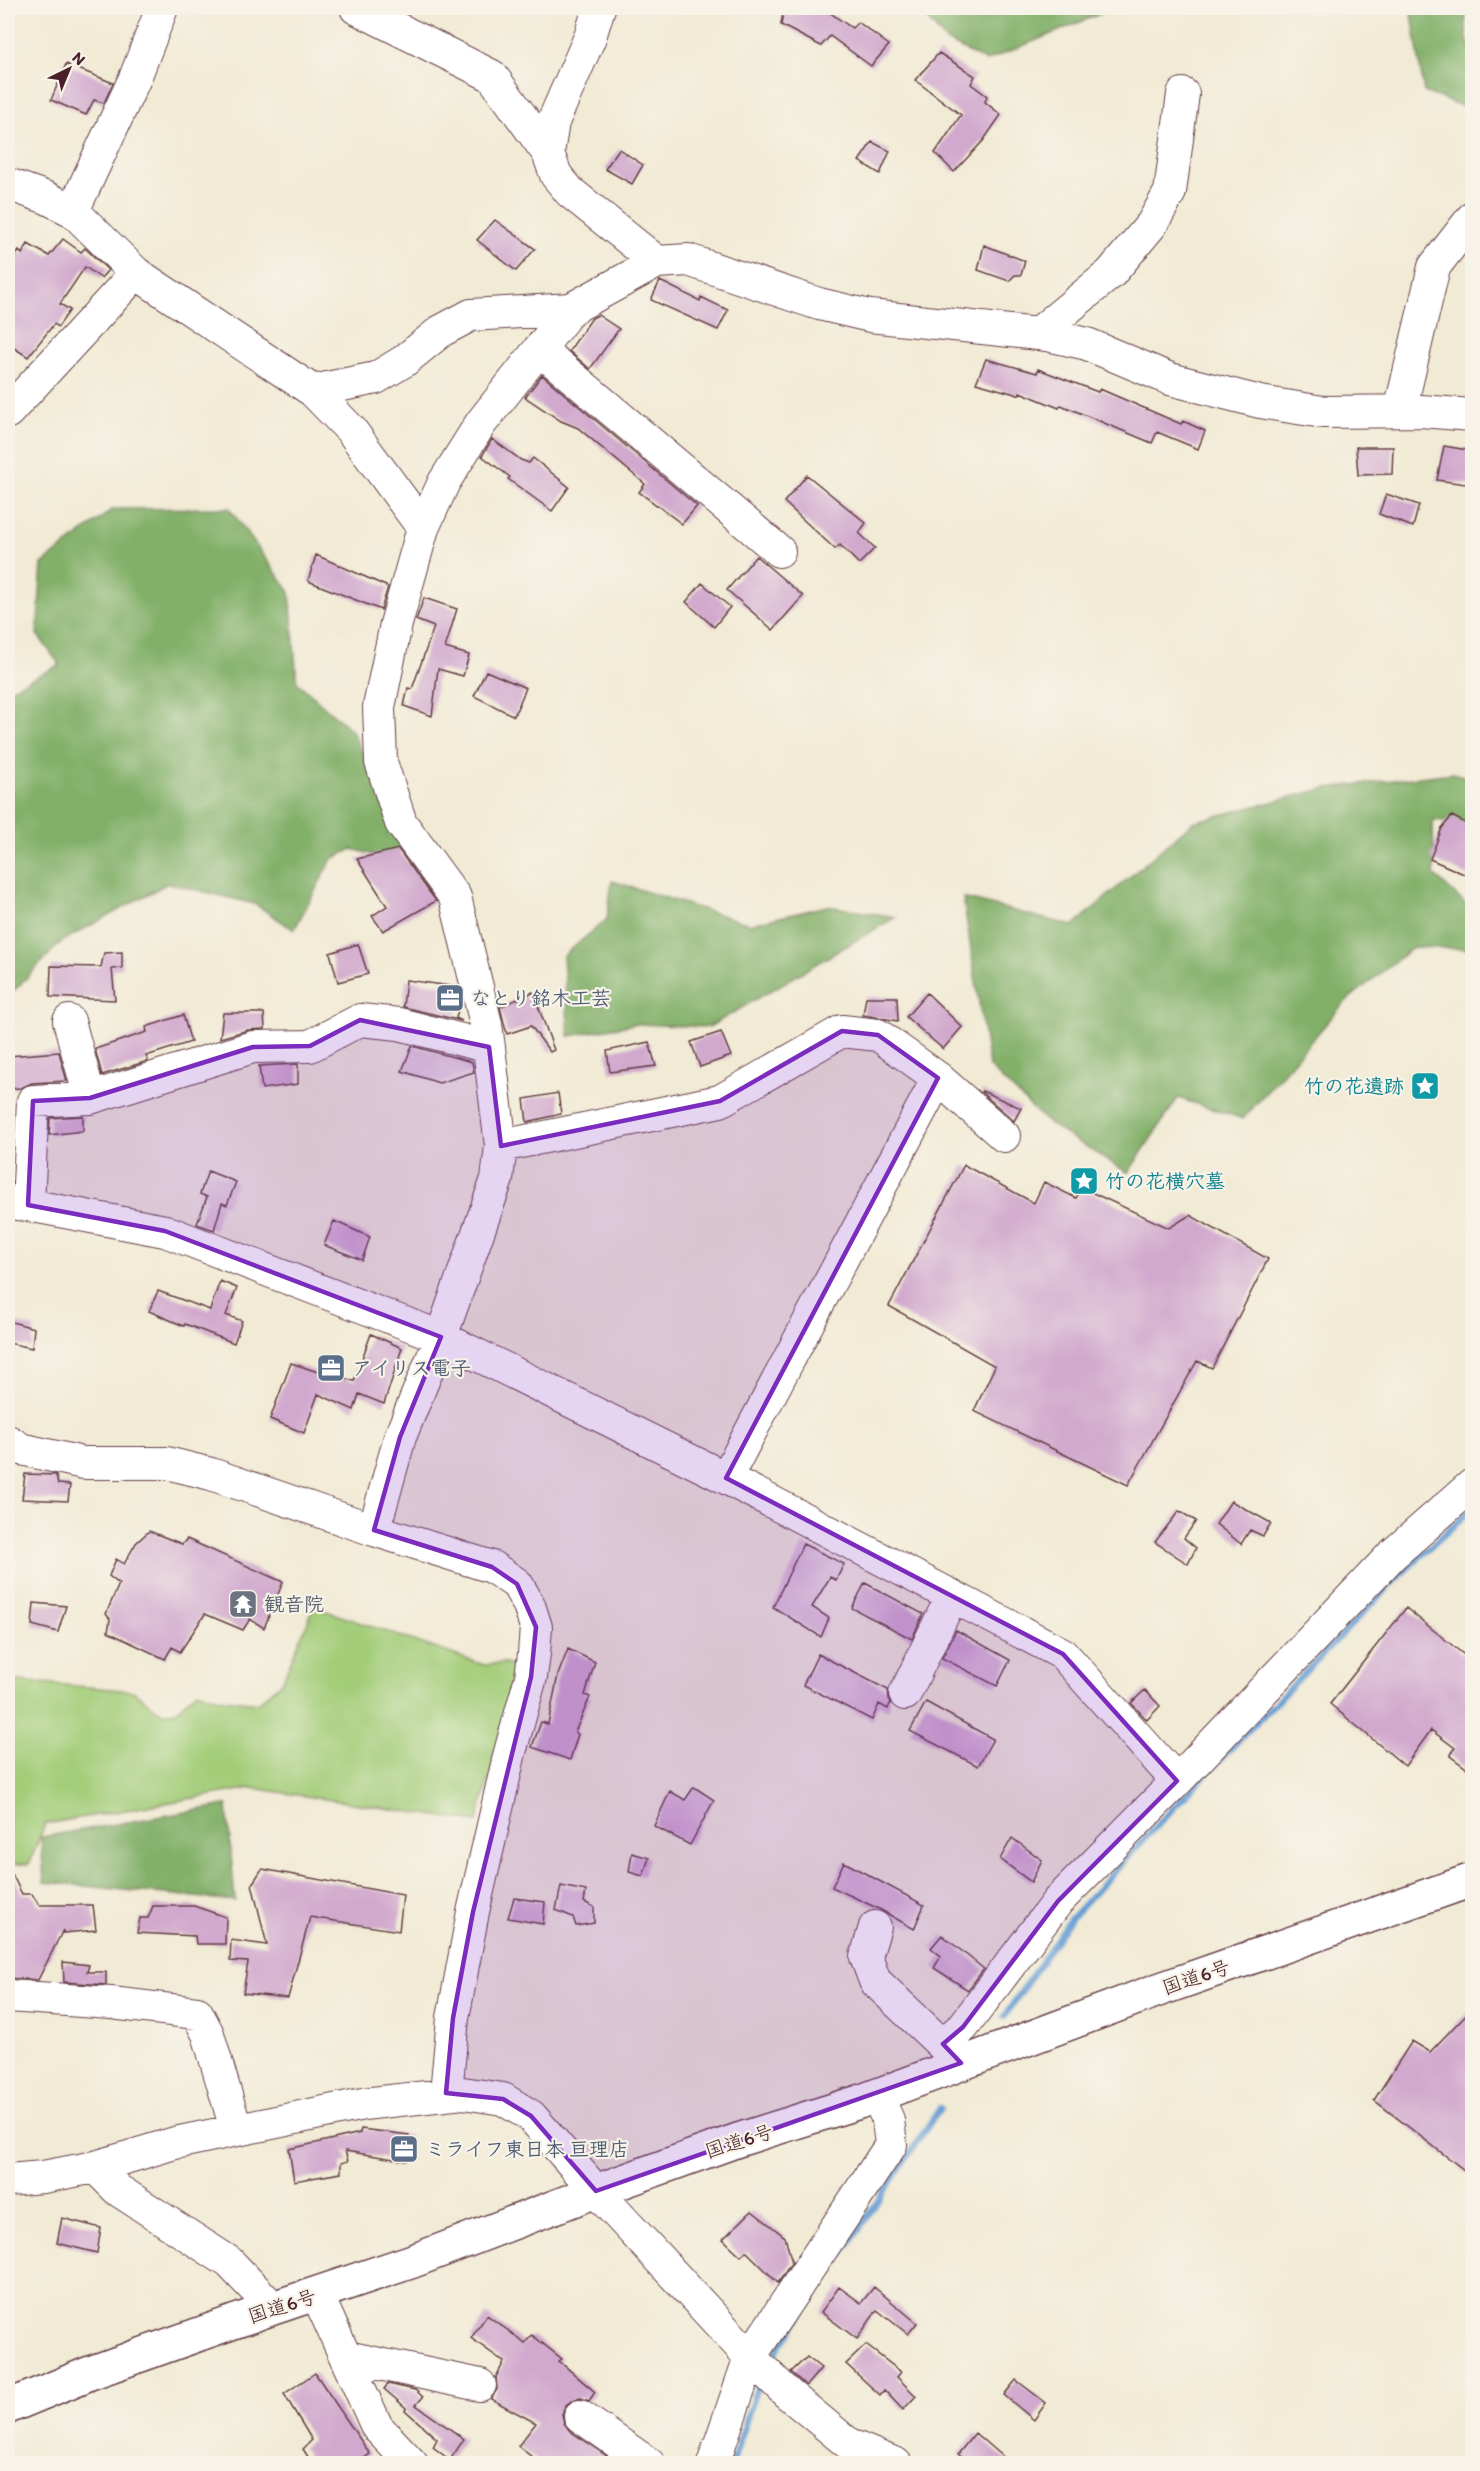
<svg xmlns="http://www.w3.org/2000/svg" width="1480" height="2471" viewBox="0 0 1480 2471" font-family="Itim,'Klee One',sans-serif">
<rect width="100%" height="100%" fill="#f7f3e8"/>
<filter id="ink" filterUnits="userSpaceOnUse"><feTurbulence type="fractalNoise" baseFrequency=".0167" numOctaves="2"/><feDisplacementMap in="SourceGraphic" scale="12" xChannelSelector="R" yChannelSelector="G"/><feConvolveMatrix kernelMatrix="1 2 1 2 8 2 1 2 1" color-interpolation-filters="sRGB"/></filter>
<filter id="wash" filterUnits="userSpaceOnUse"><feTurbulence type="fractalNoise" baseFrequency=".008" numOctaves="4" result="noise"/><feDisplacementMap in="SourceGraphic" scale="24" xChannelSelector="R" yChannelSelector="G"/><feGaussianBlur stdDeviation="1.35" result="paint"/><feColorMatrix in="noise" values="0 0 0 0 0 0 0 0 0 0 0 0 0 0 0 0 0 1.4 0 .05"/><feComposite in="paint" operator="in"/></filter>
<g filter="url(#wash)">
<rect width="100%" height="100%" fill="#f1ead4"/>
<path fill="#a3cd79" stroke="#767652" stroke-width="1.5" d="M314,1607L484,1665L504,1663L519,1671L477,1822L252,1788L45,1824L29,1864H8V1680L133,1691L162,1713L176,1711L197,1691L218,1698L257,1703L282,1682Z"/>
<path fill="#82b069" stroke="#66684a" stroke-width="1.5" d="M918,8H1114L986,61L946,41Z
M1411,8H1465L1467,39L1472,52V110L1424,92Z
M229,508L290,592L297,682L352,731L404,842L390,859L352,849L332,859L294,930L255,904L168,883L62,941L8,997V690L60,665L37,634L42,564L113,509Z
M1453,773L1472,779V823L1433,820L1434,875L1472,910V949L1413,947L1345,1002L1243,1119L1178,1098L1128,1173L1049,1124L989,1067L963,898L1073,926L1193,822L1327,788Z
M612,881L750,924L827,906L896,917L709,1027L634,1024L569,1036L563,956L607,919Z
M227,1805L235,1901L44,1882L41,1837Z"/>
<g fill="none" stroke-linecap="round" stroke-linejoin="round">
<path stroke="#669ed4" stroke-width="6" d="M1004,2017L1071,1918L1180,1801L1399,1576L1472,1509
M769,2363L940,2108
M732,2464L759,2381"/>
</g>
<g id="blocks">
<path fill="#d1a9ce" d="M792,8H823L852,28L858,22L889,45L871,66L830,36L821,46L781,25L783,13Z
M939,53L975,76L971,84L987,96L985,102L1001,115L983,141L954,172L935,153L961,115L915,80Z
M66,64L113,83L104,103L94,100L86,115L51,100Z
M872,142L890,151L880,174L859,161Z
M619,149L643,165L632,184L605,169Z
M495,220L535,249L516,271L477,240Z
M63,239L81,252L85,248L108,270L101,278L85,267L60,304L70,310L58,327L54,324L28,357L8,344V267L19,251L22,254L28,244L49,256Z
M984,245L1025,261L1021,275H1015L1009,281L978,270Z
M660,281L700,301L701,297L728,310L718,330L651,300Z
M598,315L619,329L590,369L569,351L592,318Z
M986,359L1037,373L1038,369L1098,392L1100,389L1181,424L1183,421L1205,431L1198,449L1157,432L1152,443L1061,405L1059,408L1020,392L1019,395L976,383Z
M542,375L697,506L682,524L639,492L645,484L578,428L561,421L525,397Z
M492,439L521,460L529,463L533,458L569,487L552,511L508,479L510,477L482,456Z
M1444,446L1473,451V485L1437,480Z
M1356,447H1393L1392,474L1358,475Z
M807,475L866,523L859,533L875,548L859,564L840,545L835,549L784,502Z
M1386,494L1419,505L1413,527L1379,514Z
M316,555L388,587L381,610L308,581Z
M756,556L803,596L773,630L727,590Z
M702,583L730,607L714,627L686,602Z
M424,598L457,609L445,648L469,655L463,676L438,669L432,716L404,706L408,688L412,689L434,627L416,620Z
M486,671L526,688L514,716L474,696Z
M1452,816L1473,827V878L1430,859L1442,828Z
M398,849L436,901L383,931L372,916L387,906L357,859Z
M358,944L368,974L338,982L330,953Z
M122,952V968L112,969L115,1000L50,997L51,966L101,967L104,953Z
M406,980L458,987L461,998L456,1018L462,1021L403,1007Z
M533,992L554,1050L550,1052L531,1026L507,1034L505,1027L500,1007Z
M927,993L962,1027L943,1049L906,1017Z
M866,997H897L898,1021L863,1015Z
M223,1013H264L265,1029L248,1030L220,1038Z
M183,1015L191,1042L146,1056L148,1061L102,1075L95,1049L147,1032L146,1027Z
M721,1032L731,1056L700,1067L691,1042Z
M649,1042L656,1066L610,1072L607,1051Z
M412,1046L472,1062L474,1072L439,1083L402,1071Z
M59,1052L67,1081L32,1083L21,1088L8,1089V1056Z
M298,1064V1084L262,1089L259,1066Z
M982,1091L1021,1108L1014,1121L981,1092Z
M558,1093L561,1114L527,1122L524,1099Z
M83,1116V1131L49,1135L50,1118Z
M964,1165L1034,1203L1044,1182L1076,1198L1082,1188L1169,1228L1190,1215L1268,1259L1212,1368L1197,1361L1128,1485L974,1411L995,1366L889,1306Z
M208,1171L236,1182L227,1205L222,1203L214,1230L197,1224L207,1197L200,1194Z
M334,1221L370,1237L362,1260L324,1245Z
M220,1281L237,1288L226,1315L242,1321L234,1343L185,1324L184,1326L149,1311L158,1291L210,1310Z
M8,1321L34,1328L32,1348L8,1343Z
M371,1334L402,1348L384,1404L359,1394L354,1410L318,1394L304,1433L270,1419L291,1363L333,1377L334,1375L354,1381Z
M25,1474L56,1475L58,1484L70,1485L68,1501L22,1499Z
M1231,1501L1271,1523L1263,1536L1250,1530L1241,1544L1216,1524Z
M1179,1511L1196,1521L1184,1538L1196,1548L1188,1564L1155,1542Z
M149,1531L182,1544L187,1539L283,1582L264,1628L250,1619L243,1630L205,1614L180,1652L172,1647L165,1659L108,1632L110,1619L106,1614L119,1584L109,1576L116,1559L124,1564L136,1543Z
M803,1544L844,1564L836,1580L830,1577L812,1607L829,1618L821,1637L773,1607Z
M865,1583L923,1614L912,1639L852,1608Z
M34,1603L66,1606L58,1632L32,1625Z
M1406,1608L1473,1662V1773L1450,1756L1455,1748L1431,1730L1405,1766L1330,1704Z
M956,1630L1010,1660L997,1686L942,1658Z
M568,1649L595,1662L585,1695L590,1697L575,1732L578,1734L570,1760L532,1747L541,1722L548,1724L558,1675Z
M818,1654L888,1690L890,1704L888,1709L879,1704L872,1720L803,1685Z
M1145,1690L1160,1706L1147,1720L1131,1703Z
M926,1702L993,1739L978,1766L910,1731Z
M694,1787L714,1800L690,1845L654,1826L670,1791L685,1800Z
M1012,1838L1042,1860L1031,1882L1000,1859Z
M632,1853L649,1858L643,1876L629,1872Z
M844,1862L924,1905L914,1929L881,1910L832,1887Z
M8,1866L22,1894H32L39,1905H93L96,1930L63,1933V1930L38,1980L8,1978Z
M262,1869L403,1895L399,1931L310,1917L288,1998L243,1993L248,1962L230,1961L231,1940L267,1945L252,1884Z
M561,1886L586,1891L584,1902L594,1907V1923L576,1926L573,1917L556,1910Z
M514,1898L545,1902L543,1924L508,1918Z
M153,1906H194L226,1917L225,1944H196L195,1936L137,1933L140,1918H148Z
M942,1935L984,1969L968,1990L934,1968L941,1956L931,1948Z
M63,1962L89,1965L87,1972H106V1985L64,1982Z
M1473,2007V2177L1374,2100L1412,2041L1430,2052Z
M361,2129L409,2135L406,2161L345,2151L348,2161L341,2163V2173L294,2181L289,2149L360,2133Z
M752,2211L785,2237L792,2262L778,2283L746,2251L741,2256L723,2239Z
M62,2218L101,2228L97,2253L57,2243Z
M839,2287L861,2303L874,2287L917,2323L908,2334L877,2310L857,2339L821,2312Z
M487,2315L525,2343L532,2335L562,2359L559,2361L595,2392L589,2401L581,2398L573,2400L566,2405L562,2414L564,2423L570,2431L617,2463H540L518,2446L536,2423L491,2399L497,2389L496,2377L504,2362L471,2338Z
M866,2345L901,2372L897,2377L916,2396L903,2410L884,2390L880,2395L846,2364Z
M807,2357L821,2368L806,2386L791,2372Z
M315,2373L370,2454L357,2463H312L303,2449L312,2440L284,2394Z
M1016,2380L1046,2403L1034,2420L1004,2395Z
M388,2384L415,2390L423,2397L416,2405L464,2439L450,2460L433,2447L437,2439L405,2410L406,2408L384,2389Z
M975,2433L998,2453L1012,2463H969L958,2454Z"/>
</g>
</g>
<g filter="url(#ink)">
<use href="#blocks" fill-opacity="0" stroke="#633d44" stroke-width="1.5"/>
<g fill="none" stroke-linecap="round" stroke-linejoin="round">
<g stroke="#633d44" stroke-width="34">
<path id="minor" d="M356,8L492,76L548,153
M599,8L590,37L553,122L548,153L556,175L570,192L657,262
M8,184L47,198L73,211L136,273L313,391L351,430L423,528
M73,211L135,78L162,8
M1037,334L1111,273L1152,224L1170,192L1183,94
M539,349L779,551
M313,391L376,378L404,361L441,331L471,315L571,309
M1400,411L1434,267L1472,218
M8,412L136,273
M69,1021L90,1098
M501,1146L720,1101L842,1031L878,1035L938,1078L1004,1136
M8,1203L28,1205L165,1231L441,1337L726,1478L1063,1654L1177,1781
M28,1205L33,1101L90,1098L253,1047L310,1046L360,1020L399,1024L489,1047
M8,1441L21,1449L83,1463H167L211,1474L374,1530L492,1567L517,1584L529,1605L536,1627L534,1654L531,1677L510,1752L473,1912L453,2018L446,2093
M726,1478L938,1078
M374,1530L400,1437L441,1337L497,1179L501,1146L486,1024L455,897L401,823L381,762L379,707L396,624L423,528L444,482L481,423L571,309L657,262L688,260L819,304L870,316L1047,335L1087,344L1170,379L1260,402L1323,412L1421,411L1472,415
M905,1694L952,1596
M875,1927L866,1957L875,1981L957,2059
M8,1996L111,2003L197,2013L208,2034L236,2129
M943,2044L963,2027L1058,1901L1177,1781L1392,1555L1472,1485
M95,2167L118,2190L229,2262L273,2308
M8,2180L43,2177L95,2167L175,2143L363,2104L463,2093L503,2099L531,2116L596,2191L750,2357L787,2393L850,2445L896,2464
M317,2294L377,2427L412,2464
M346,2357L480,2385
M580,2416L649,2464
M713,2464L750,2357L891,2145L888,2120L877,2095"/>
</g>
<g stroke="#633d44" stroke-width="36">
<path id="highway" d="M8,2407L90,2373L273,2308L413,2261L596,2191L738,2140L859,2102L1158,1990L1472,1880"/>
</g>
<use href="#minor" stroke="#fff" stroke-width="32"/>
<use href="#highway" stroke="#fff" stroke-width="33"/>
</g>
</g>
<path fill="#7b2cbf" fill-opacity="0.2" stroke="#7b2cbf" stroke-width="4.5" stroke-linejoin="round" d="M360,1020L489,1047L501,1146L720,1101L842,1031L878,1035L938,1078L726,1478L1063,1654L1177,1781L1058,1901L963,2027L943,2044L961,2063L596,2191L531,2116L503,2099L446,2093L453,2018L473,1912L531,1677L536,1627L517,1584L492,1567L374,1530L400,1437L441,1337L165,1231L28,1205L33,1101L90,1098L253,1047L310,1046Z"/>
<defs>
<g id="office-square" transform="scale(1.5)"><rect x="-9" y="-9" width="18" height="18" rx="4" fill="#5c6f8a" stroke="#f7f3e8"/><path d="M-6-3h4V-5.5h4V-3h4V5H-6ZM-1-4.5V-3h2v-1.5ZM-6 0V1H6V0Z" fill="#fff"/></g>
<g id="sight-square" transform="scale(1.5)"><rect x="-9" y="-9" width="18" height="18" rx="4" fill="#0f9aa8" stroke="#f7f3e8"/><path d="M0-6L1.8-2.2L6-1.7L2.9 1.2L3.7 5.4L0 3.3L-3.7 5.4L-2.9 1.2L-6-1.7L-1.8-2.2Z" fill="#fff"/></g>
<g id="temple-square" transform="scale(1.5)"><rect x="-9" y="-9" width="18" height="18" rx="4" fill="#6b7280" stroke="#f7f3e8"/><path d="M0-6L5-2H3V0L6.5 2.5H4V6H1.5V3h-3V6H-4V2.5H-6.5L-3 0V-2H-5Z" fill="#fff"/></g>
</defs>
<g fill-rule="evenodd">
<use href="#office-square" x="450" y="998"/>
<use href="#sight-square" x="1425" y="1086"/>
<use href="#sight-square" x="1084" y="1181"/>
<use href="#office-square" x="331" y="1368"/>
<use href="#temple-square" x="243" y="1604"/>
<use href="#office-square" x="404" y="2149"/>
</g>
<g text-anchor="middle" stroke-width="4.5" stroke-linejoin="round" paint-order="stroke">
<g font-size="20" font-weight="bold" fill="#4e5e75" stroke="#f7f3e8" text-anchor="start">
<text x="471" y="1005">なとり銘木工芸</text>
<text x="352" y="1375">アイリス電子</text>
<text x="425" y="2156">ミライフ東日本 亘理店</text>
</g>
<g font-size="20" font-weight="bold" fill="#0d838f" stroke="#f7f3e8" text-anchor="end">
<text x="1404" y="1093">竹の花遺跡</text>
<text x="1105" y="1188" text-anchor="start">竹の花横穴墓</text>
</g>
<g font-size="20" font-weight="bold" fill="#5b616d" stroke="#f7f3e8" text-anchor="start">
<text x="264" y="1611">観音院</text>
</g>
<g font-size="20" fill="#4a1f2b" stroke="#f7f3e8">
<text transform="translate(1196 1977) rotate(-19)" y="7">国道6号</text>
<text transform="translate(739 2141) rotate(-18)" y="7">国道6号</text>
<text transform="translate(282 2306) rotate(-18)" y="7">国道6号</text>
</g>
</g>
<rect width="1480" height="2471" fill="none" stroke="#f7f3e8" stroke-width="30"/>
<g transform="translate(69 69) rotate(43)" stroke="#f7f3e8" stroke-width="4.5" paint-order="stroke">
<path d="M0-4.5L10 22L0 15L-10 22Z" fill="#4a1f2b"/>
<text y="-9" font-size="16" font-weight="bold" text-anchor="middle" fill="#4a1f2b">N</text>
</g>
</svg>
